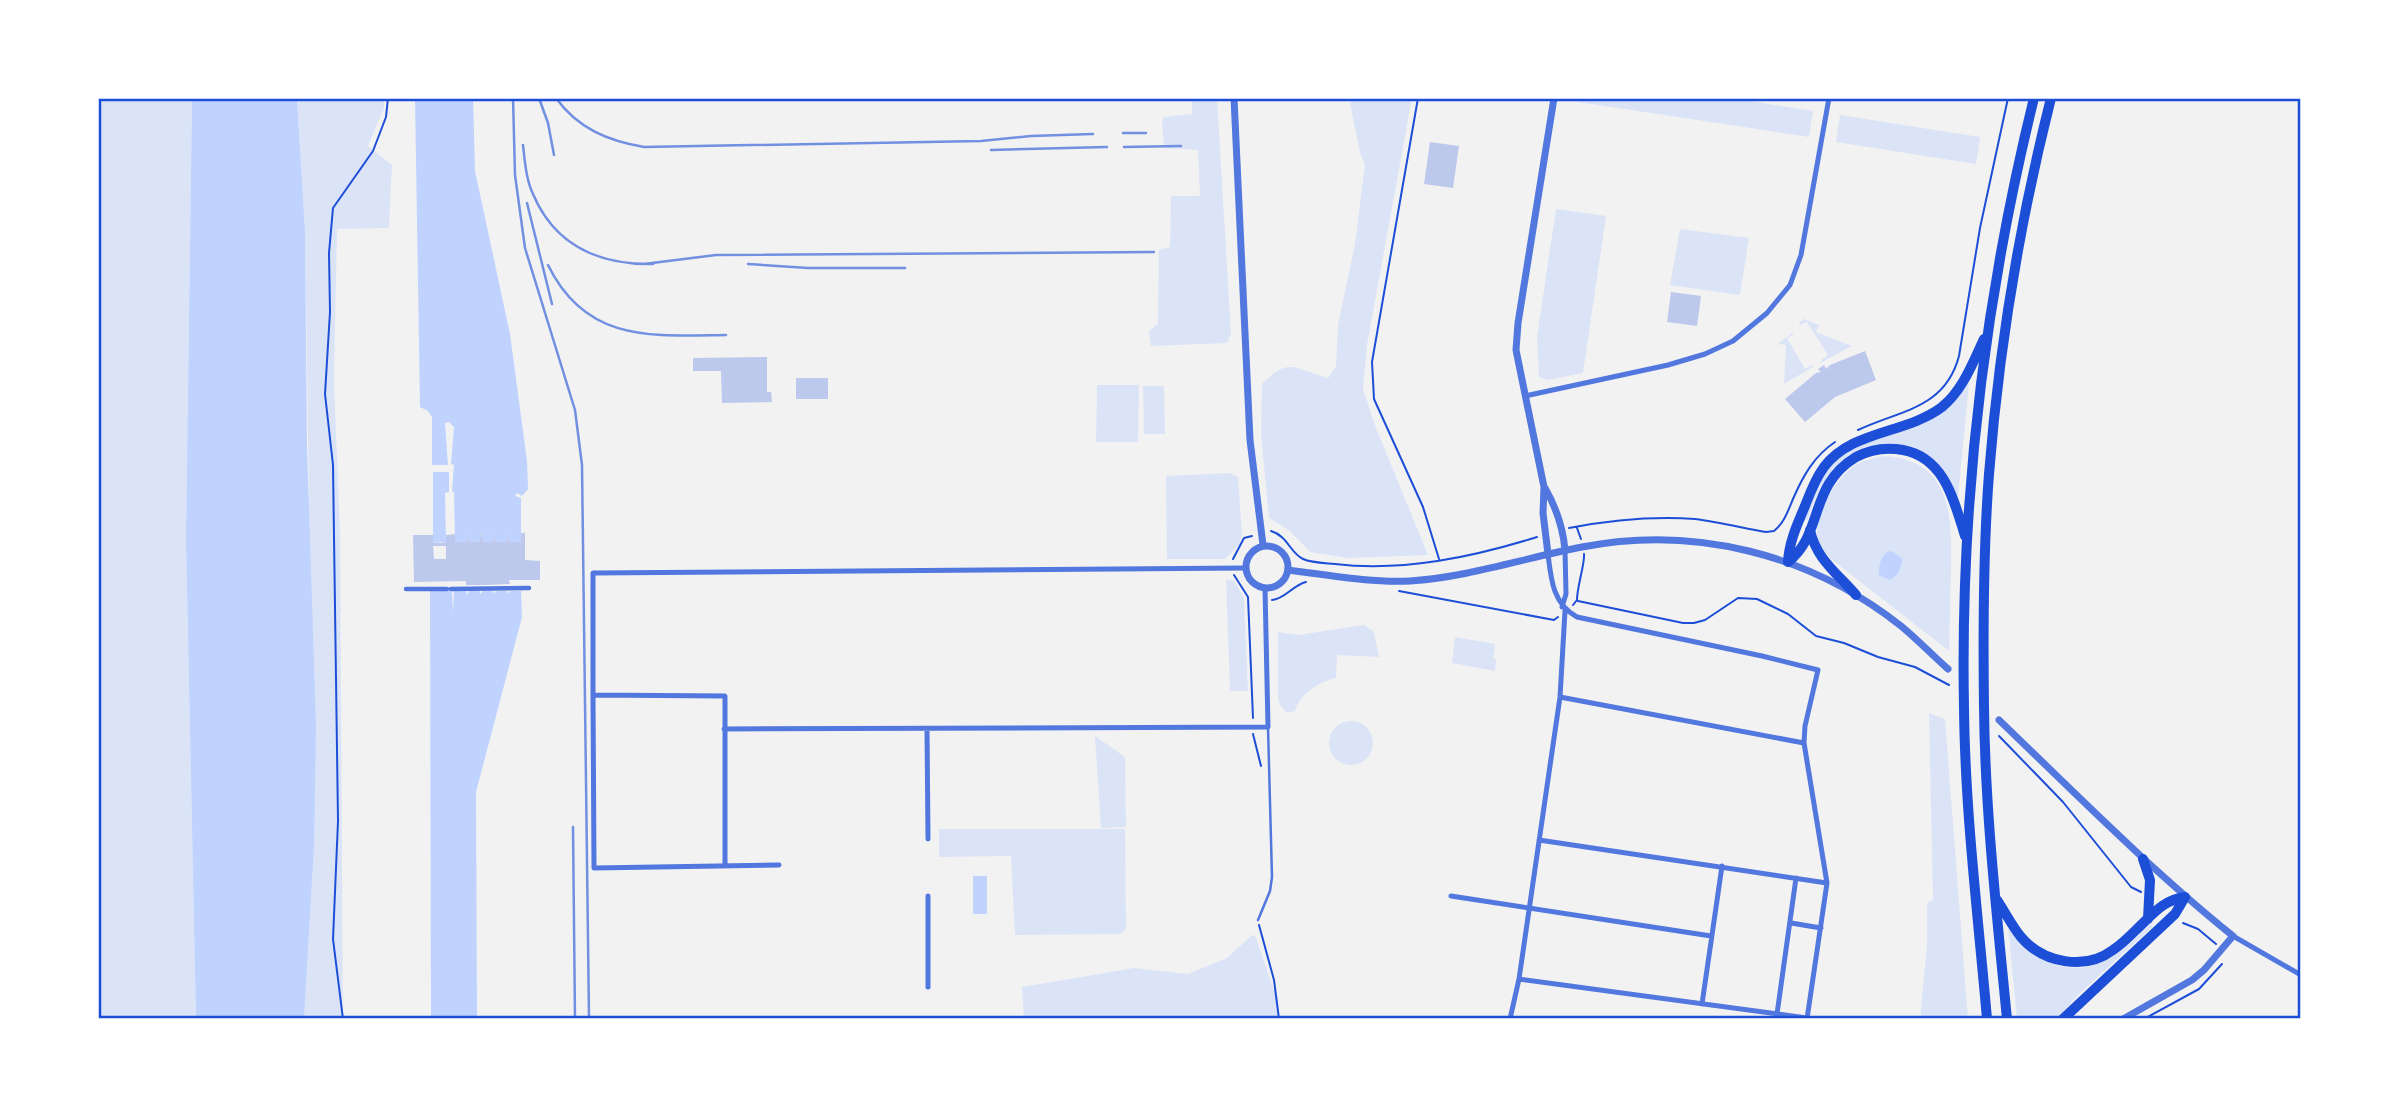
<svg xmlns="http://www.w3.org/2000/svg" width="2399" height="1117" viewBox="0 0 2399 1117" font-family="'Nunito Sans',sans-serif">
<rect width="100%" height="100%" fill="#f2f2f2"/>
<path fill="#dbe4f7" d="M98,98H192L186,539L196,1019H98Z
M297,98H384V108L368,146L392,165L389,228L337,229L334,380L340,534L343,1019H304L314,847L305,231Z
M1192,98H1217L1231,334L1227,343L1151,346L1149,331L1158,324L1159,250L1170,247L1171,196H1200L1198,150L1164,148L1162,121L1164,117L1192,114Z
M1349,98H1412L1367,345L1363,389L1374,423L1428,555L1348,558L1310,552L1290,531L1269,518L1261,435L1262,384C1289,356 1295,369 1328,378L1336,367L1338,325L1355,244L1365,164L1360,153Z
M1579,98H1730L1813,111L1809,137L1578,102Z
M1840,115L1980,137L1976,164L1836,142Z
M1556,209L1606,216L1583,373L1548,380L1539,377L1537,337Z
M1680,229L1749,238L1740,295L1670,285Z
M1804,319L1819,325L1816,332L1852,346L1822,362L1821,360L1828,355L1807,322L1800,325L1799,322Z
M1792,333L1794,334L1787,338L1805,369L1812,365L1813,367L1784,384L1786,345L1778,344Z
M1969,383L1958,497C1952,484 1946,470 1934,460C1922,450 1888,444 1872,446C1857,448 1840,460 1831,472C1819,486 1813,504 1807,521H1804C1811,504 1816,486 1827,471C1851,439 1897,438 1929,421C1946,412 1957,397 1969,383Z
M1097,385H1139L1138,442H1096Z
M1143,386H1164L1165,434H1144Z
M1884,456C1952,460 1952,516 1951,570C1950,597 1950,624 1949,651L1831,559C1825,552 1819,546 1817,536C1814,514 1836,478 1854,466C1863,460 1874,458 1884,456Z
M1230,473L1238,477L1242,535L1239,545L1225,559H1167L1166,476Z
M1226,579L1234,581L1244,597L1248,691H1230Z
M1364,625L1374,632L1379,657L1337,655L1336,678C1318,682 1301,693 1295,711L1287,713L1280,705L1278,698V632L1298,635Z
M1455,637L1495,644L1493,658L1496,659L1495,671L1452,663Z
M1929,713L1945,719L1968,1019H1920L1927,945V903L1933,900Z
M1329 743a22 22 0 1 1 44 0a22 22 0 1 1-44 0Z
M1095,736L1125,757L1126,827L1101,828Z
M939,829H1125L1126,929L1120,934L1015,935L1011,856L939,857Z
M2151,924L2153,926L2075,998L2057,1019H2017L2008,925C2030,964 2074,981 2114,956C2128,947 2139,935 2151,924Z
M1255,935L1278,1002L1279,1019H1024L1022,987L1134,968L1188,974L1227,958L1251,936Z"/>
<path fill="#bfd3fe" d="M192,98H297L305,231L307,445L316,727L314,847L304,1019H196L186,539Z
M415,98H473L475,171L510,334L527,461L528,489L522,496L517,493L515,496L521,498V542H510L508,532L507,542H496L494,532L493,542H483L481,532L479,542H469L467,533L466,542H455L454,492L452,491L454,465L451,464L454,427L449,422L445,423L448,465H432V417L428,411L420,407Z
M433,472H449V492L445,493L446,542L433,543Z
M1888,551L1893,552L1903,559L1898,574L1890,580L1879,575C1878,567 1881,556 1888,551Z
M430,591H452L453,613L454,591H466L467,595L469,591H480V594L483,591H493L494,594L496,591H507L508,594L510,591H521L522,617L476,792L477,1019H431Z
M973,876H987V914H973Z"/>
<path fill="#bdc9ec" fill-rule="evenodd" d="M1430,142L1459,146L1453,188L1424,184Z
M1671,292L1701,296L1697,326L1667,322Z
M1865,351L1876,380L1835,397L1805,422L1785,399L1816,373L1821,372L1818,369L1824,365L1826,369L1830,365Z
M767,357V392H771L772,402L722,403L721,371H693V358Z
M796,378H828V399H796Z
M481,532L483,542H493L494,532L496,542H507L508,532L510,542H521V533H525V560L540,561V580H509L510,584L486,585H466V581L414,582L413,535H433V543H441L446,542V535L455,534V542H466L467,533L469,542H479ZM433,546H446V559H434Z"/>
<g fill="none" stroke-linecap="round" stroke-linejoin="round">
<path stroke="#1d4ed8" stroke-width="2" d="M1418,98L1372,362L1374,399L1423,507L1439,559
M1858,430C1900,410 1945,409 1959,356L1980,228L2008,98
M1569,528C1611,520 1653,516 1695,519C1719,522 1743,528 1766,532L1774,531C1784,523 1788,511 1793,499C1803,476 1814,456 1835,442
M1577,528L1581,539
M1271,531C1288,536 1290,553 1303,559C1312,563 1325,563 1335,564C1403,572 1473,557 1537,537
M1233,559L1244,538L1252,536
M1234,575L1248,597L1253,718
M1399,591L1554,620L1558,617
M1272,600C1285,599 1293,585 1306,582
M1578,601L1683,623H1694L1705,620L1738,598L1757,599L1788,614L1816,636L1844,643L1878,657L1915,667L1949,685
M1573,605L1577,600C1577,586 1585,564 1584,554
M1253,734L1261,766
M1999,736L2063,802L2131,887L2141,892
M2183,923L2198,929L2216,944
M1259,925L1274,980L1279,1019
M343,1019L333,939L338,821L333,465L325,394L330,312L329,253L333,208L373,151L386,117L388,98
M2144,1019L2199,989L2222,964"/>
<path stroke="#5277de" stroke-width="2.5" d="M1258,920L1270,891L1272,877L1268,727"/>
<path stroke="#5277de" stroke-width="4.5" d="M406,589H447
M451,589L529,588"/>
<path stroke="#5277de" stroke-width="5" d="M1525,396L1668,365L1705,354L1733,341L1767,313L1790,285L1801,255L1829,98
M1548,554C1551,580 1553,604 1577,617L1762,656L1818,670L1805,726L1804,743L1827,883L1807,1019
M1562,607L1566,594L1565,550
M593,695V573L1246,568
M1560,697L1804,743
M724,729L1268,727L1265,588
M927,729L928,839
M1539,840L1827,883
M725,866V696L593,695L594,868L779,865
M1451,896L1711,936
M1791,923L1821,928
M2233,936L2301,975
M1519,979L1807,1018
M928,987V896
M1702,1004L1722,866
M1777,1014L1796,878
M1510,1019L1519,979L1560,697L1565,611"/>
<path stroke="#5277de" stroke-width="7" d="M1234,98L1250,440L1263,545
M1545,488C1557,509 1563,527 1565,550
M1246 567a21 21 0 1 1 42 0a21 21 0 1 1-42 0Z
M1548,554L1543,513L1544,487L1516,350L1518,323L1554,98
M1288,570C1328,575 1370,583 1410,581C1469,577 1524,558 1582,547C1695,525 1810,554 1901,626C1917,639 1932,655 1948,669
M1999,720C2076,794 2150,869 2233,936L2204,970L2192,980L2123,1019"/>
<path stroke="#1d4ed8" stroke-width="10" d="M1810,530C1816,559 1838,574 1856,595
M1788,562C1789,542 1797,525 1805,506C1810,493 1815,479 1824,467C1852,430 1906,434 1942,407C1963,390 1973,362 1984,339
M1788,562C1824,534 1808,486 1856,457C1871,449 1887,447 1903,450C1945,458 1954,501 1965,536
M2143,859L2150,880L2148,919
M1997,900C2005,912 2012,926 2021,937C2043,963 2085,971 2113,950C2122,944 2130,936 2137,929C2153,914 2163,900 2185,897
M1987,1019C1978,915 1965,811 1964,707C1960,502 1985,297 2034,98
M2007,1019C1997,915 1985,811 1984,707C1983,630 1983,551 1989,474C1999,347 2020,221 2051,98
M2063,1019L2175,914L2185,897"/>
<path stroke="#7290e2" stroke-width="2.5" d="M513,98L515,175L525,248L575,410L582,465L589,1019
M539,98L548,123L554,155
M556,98C578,129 609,141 644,147L981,141L1031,136L1093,134
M1123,133H1146
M523,145C525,162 526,179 533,194C555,246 600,265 653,264
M1124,147L1181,146
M991,150L1107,147
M527,203L552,304
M644,264L716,255L1154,252
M748,264L808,268H905
M548,265C586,343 652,336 726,335
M573,827L575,1019"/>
</g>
<rect width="2399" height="1117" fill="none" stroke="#ffffff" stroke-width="200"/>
<rect x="100" y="100" width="2199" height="917" fill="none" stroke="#1d4ed8" stroke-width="2.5"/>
</svg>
